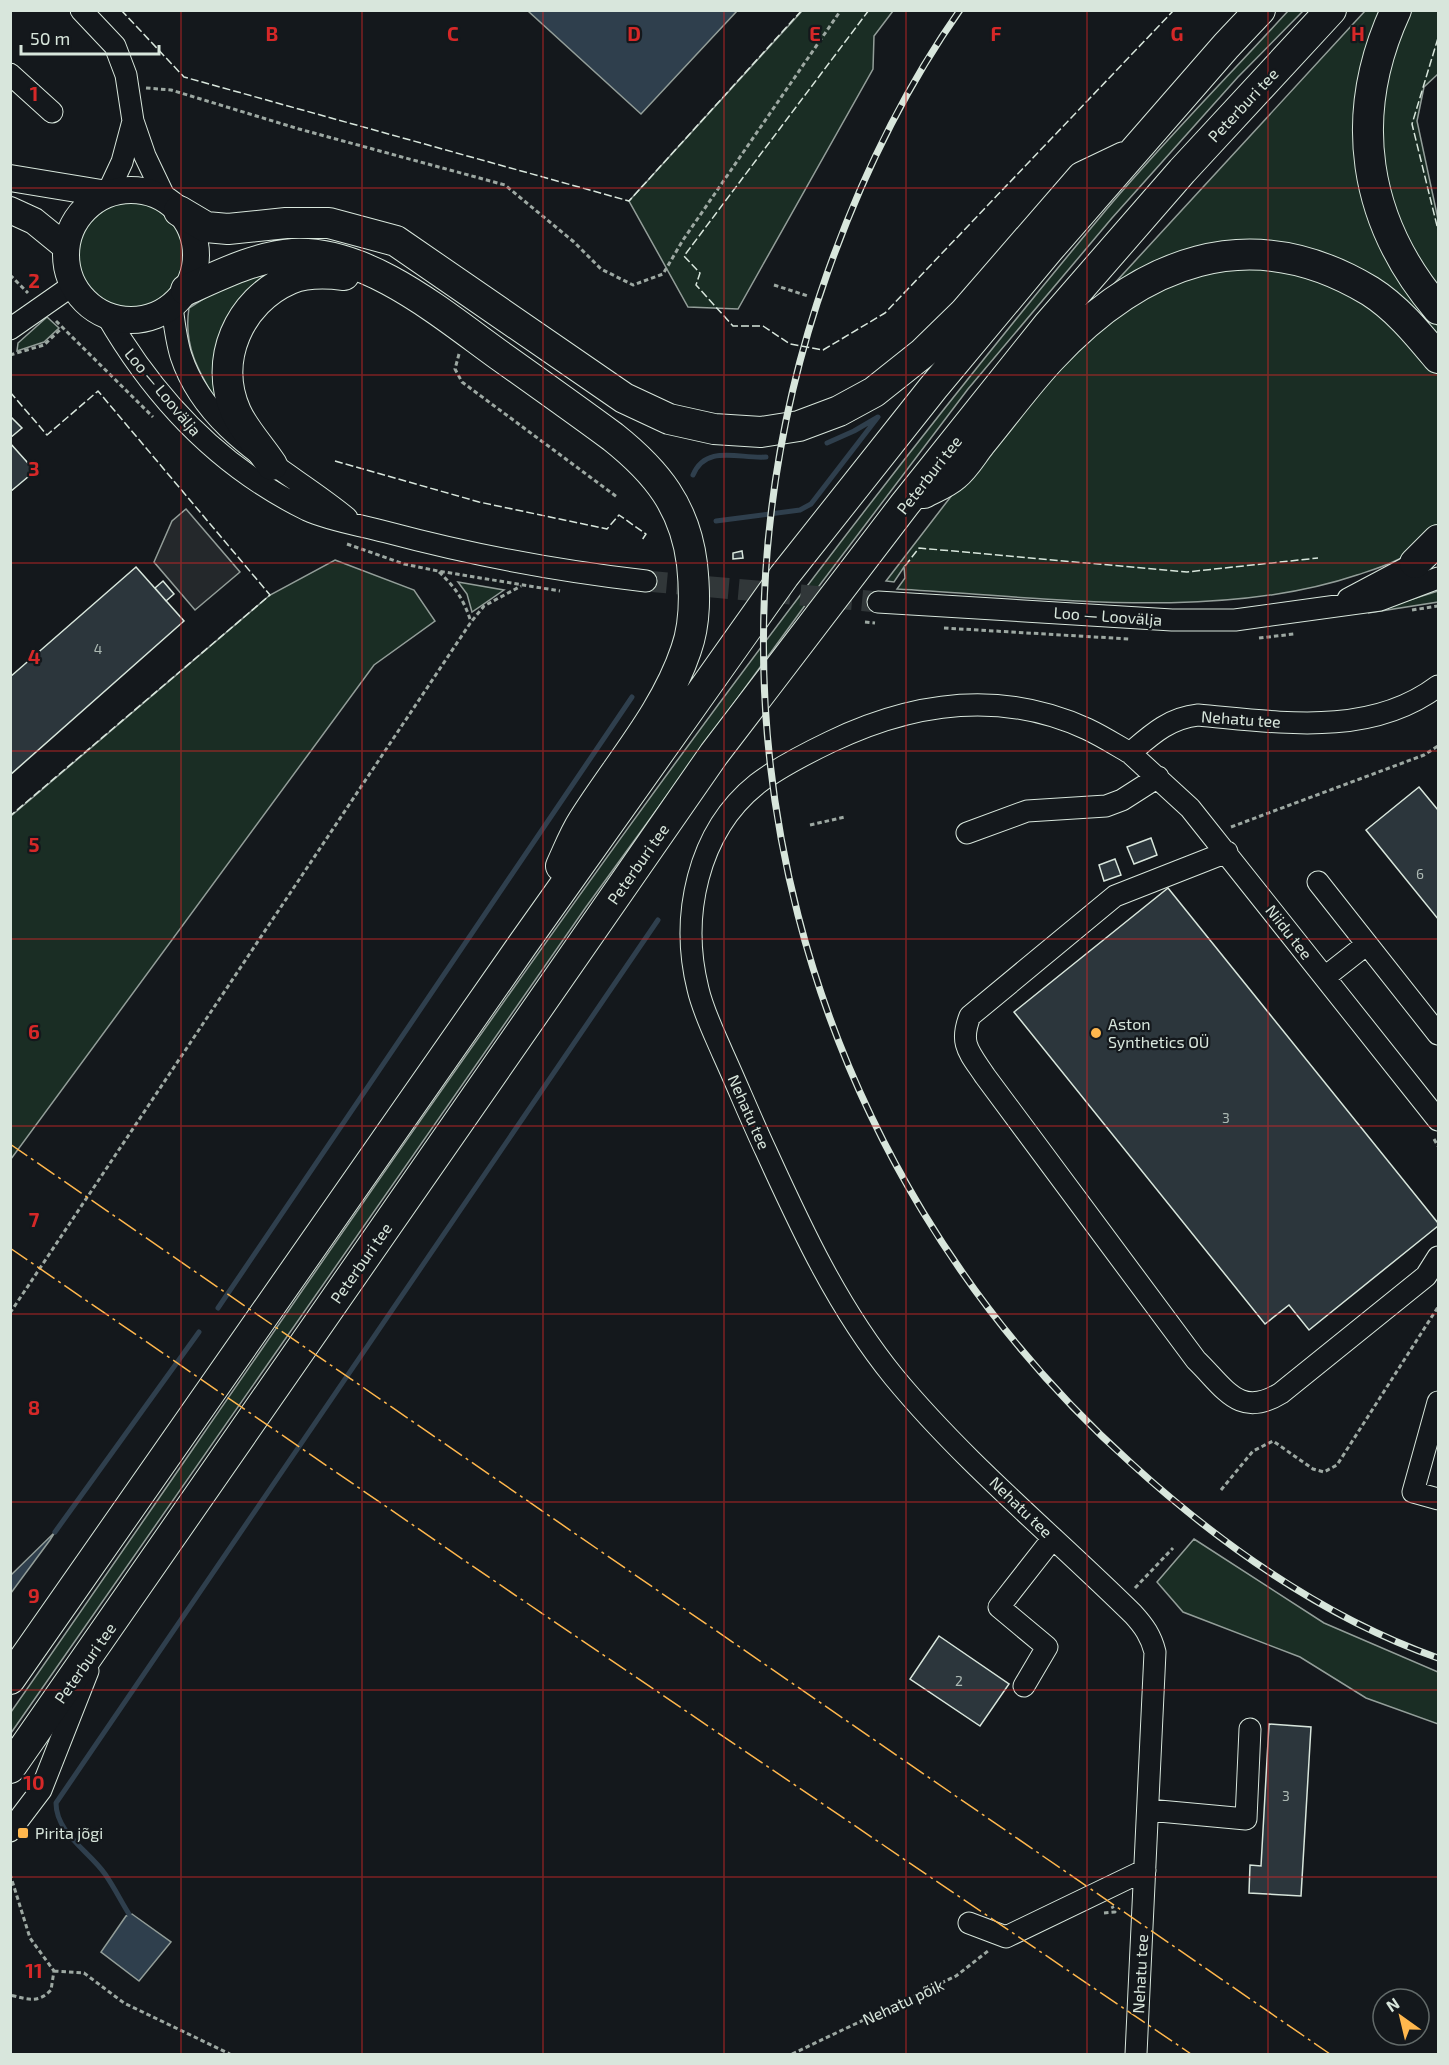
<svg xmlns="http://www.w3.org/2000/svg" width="1449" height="2065" viewBox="0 0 1449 2065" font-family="'Exo 2',sans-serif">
<rect width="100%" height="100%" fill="#14181c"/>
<path fill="#1a2d24" stroke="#939e99" stroke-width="1.5" d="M802,11H893L874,36L873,69L738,309L688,307L629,201Z
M1288,11H1303L1238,77L1112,218L968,389L822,582L586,907L11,1733V1712C363,1206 704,690 1101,216C1160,145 1226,79 1288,11Z
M1365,11H1384L1358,99L1412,294L1438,326V340L1338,259L1288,245L1112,286Z
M1407,11H1438V74L1424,87L1417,121L1438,219V293L1388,206L1379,94Z
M75 255a55 55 0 1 1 110 0a55 55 0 1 1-110 0Z
M1238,265L1322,277L1374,307L1438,374V529C1425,541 1412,553 1395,561C1383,567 1369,571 1357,575C1218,622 1042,597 897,589L905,578L904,567L894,582L886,581L1002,430L1082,340L1165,284Z
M279,270C267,279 252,287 241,298C215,326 210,366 217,402C198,371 183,345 189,308L222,287Z
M47,317L59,328L44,342L17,351L18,343Z
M335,560L414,590L435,621L374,665L11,1159V816L270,595Z
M458,582L504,590L472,612L467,594Z
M1438,591V602L1368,613Z
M1194,1539L1324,1623L1438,1672V1724L1366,1698L1300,1657L1183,1612L1157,1582Z"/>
<path fill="#24282b" stroke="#939e99" stroke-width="1.5" d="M186,509L240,572L195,610L154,562L172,521Z"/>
<path fill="#2f3f4d" stroke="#939e99" stroke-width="1.5" d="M528,11H737L641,114Z
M55,1532L50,1540L11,1593V1575Z
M132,1914L171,1942L139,1981L101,1952L126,1916Z"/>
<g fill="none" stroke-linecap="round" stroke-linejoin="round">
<path stroke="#2f3f4d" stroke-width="5" d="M693,475C706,444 739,459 766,457
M716,521L800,510L811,504L878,417L854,431L827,443
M218,1308L632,697
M55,1532L199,1332
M129,1914C121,1901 114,1887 105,1874C89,1851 56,1833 56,1803L658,920"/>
</g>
<path fill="#2c363c" stroke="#d8e6dc" stroke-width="1.5" d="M10,416L22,428L10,438Z
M10,443L35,471L10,492Z
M742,551L743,558L733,559V553Z
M136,567L184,621L10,775V677Z
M163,581L174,594L166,601L155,588Z
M1419,787L1438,810V919L1366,830Z
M1151,838L1157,855L1134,864L1127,847Z
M1115,859L1121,875L1104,881L1099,865Z
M1168,888L1438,1223V1226L1309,1330L1289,1305L1265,1324L1014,1012Z
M939,1636L1009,1684L980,1726L910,1679Z
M1269,1724L1311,1727L1301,1896L1249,1893L1250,1865L1261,1866Z"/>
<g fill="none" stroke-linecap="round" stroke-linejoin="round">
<path stroke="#313739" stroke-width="21" stroke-dasharray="21 10" stroke-linecap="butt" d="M646,581L878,602"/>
<g stroke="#d8e6dc" stroke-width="23">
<path id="minor" d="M81,10L115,46L126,75L133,121L145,156L166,200
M10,74L52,112
M107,194L122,162L133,121
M172,306C174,322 176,340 181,356C207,435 288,469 347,518
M107,316C155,399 221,468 307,510C331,521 361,525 386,532C472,555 558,571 646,581
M10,329L73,285
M1348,599L1427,557
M878,602L1172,620H1235L1380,600L1438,578
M1130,753L1190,808L1438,1120
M967,833L1027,811L1106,806L1122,800L1158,777
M1227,852L1115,896L970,1016C959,1044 969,1052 985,1076L1196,1360C1225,1388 1239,1419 1281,1393L1426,1276L1438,1257
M1318,882L1438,1034
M1325,977L1367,944
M1438,1402L1413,1492L1438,1499
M1024,1686L1047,1647L999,1607L1053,1538
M1148,1810L1246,1819L1250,1729
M10,1831L41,1790L88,1671
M969,1923L1006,1937L1145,1870
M1136,2054L1155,1652C1151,1636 1144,1626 1133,1614C1054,1536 965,1463 894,1377C838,1308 802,1230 766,1151C751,1119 738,1087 723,1054C714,1033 703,1011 698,989C680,917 697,832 757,784C779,767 805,754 830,742C913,702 1000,689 1087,729C1102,736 1116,745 1130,753C1151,735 1169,718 1198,715C1278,722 1369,738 1438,686"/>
</g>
<g stroke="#d8e6dc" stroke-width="28">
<path id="major" d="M10,178L107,194
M66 255a65 65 0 1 1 130 0a65 65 0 1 1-130 0Z
M10,210L34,221L66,247"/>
</g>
<g stroke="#d8e6dc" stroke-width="32">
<path id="highway" d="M1396,10C1347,116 1363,221 1438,309
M179,211L206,227L228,229L286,223H329L396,241L624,398L669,419L714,429L761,432L799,426L839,411L874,392L923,353L964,313L1082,177L1124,157
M186,290C220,275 255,257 293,254C367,250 442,314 499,355C537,382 575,409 613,437C657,472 685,507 692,564C695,592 696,622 686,650C665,713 618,765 583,821C574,835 568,851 561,866
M272,465C261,448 244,430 236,412C213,360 239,301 290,279C307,272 327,273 344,275
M924,493C933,488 946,483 955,475C965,467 973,453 981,443C1004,415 1026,385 1050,359C1140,262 1249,218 1370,291C1397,308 1418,334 1438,358
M1415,563L1438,540
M10,1679L523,944L784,576L933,388L1049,249L1226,46L1260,10
M10,1768L714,754L905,504L1048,325L1182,171L1331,10"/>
</g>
<path stroke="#9da8a2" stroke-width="3" stroke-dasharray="4.5 3" stroke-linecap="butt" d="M146,88L171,90L299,129L505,185L574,242L601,269L633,285L663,274L683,240L841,10
M10,275L28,293
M774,285L808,296
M56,321L153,417
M459,354L455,369L462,382L617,497
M10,355L44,345L63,327
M347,544L404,564L438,571L560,591
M439,572C456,588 464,600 471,622
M1412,610L1438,606
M865,622L875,623
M944,628L1129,639
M1259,638L1294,634
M810,825L845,817
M1231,827L1424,755L1438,746
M1434,1139L1438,1146
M10,1313L471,622L484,606L521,586
M1221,1490L1253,1451L1273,1441L1313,1469L1324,1472L1337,1465L1438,1307
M1135,1588L1173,1548
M10,1874L30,1938L54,1971L51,1990C38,2004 27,1999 10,1995
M1104,1913L1115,1912L1112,1906
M54,1971L84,1973L124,2003L230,2054
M792,2054L956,1976L988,1951"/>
<use href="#minor" stroke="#14181c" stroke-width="21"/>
<use href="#major" stroke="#14181c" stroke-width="26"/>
<use href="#highway" stroke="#14181c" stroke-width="30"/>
<g stroke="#d8e6dc" stroke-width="7">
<path id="rail" d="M960,10C903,91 860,181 827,274C677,697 798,1164 1132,1464C1220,1544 1325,1618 1438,1658"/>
</g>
<use href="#rail" stroke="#14181c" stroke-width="4.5" stroke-dasharray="14" stroke-linecap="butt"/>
<path stroke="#d8e6dc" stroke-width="1.5" stroke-dasharray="8 3" stroke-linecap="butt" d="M121,10L184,77L629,201L802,10
M869,10L684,256L700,273L696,285L733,326H763L790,344L823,350L885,313L1174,10
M1438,38L1412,124L1438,230
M10,392L47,435L98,391L270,595L10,816
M335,461L479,502L607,529L619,515L646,534L642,540
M905,566L919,548L1187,572L1318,558"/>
<path stroke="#ffb74d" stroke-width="1.5" stroke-dasharray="21 4.5 3 4.5" stroke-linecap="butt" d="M10,1144L1330,2054
M10,1248L490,1578L1191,2054"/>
</g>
<path fill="none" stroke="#d62828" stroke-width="1.5" stroke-opacity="0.55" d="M181,10V2054M362,10V2054M543,10V2054M724,10V2054M906,10V2054M1087,10V2054M1268,10V2054M10,188H1438M10,375H1438M10,563H1438M10,751H1438M10,939H1438M10,1126H1438M10,1314H1438M10,1502H1438M10,1690H1438M10,1877H1438"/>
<g fill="#ffb74d" stroke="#14181c" stroke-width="2">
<circle cx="1096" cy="1033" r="6"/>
<rect x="17" y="1827" width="12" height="12" rx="3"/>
</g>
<g text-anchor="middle" stroke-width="4.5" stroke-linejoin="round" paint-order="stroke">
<g font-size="14" fill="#adbab4">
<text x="98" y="654">4</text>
<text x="1420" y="879">6</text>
<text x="1226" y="1123">3</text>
<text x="959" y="1686">2</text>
<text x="1286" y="1801">3</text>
</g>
<g font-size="16" fill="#d8e6dc" stroke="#14181c">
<text transform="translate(1243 105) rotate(-47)" y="6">Peterburi tee</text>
<text transform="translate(163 392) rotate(50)" y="6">Loo — Loovälja</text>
<text transform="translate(929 475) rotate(-52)" y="6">Peterburi tee</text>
<text transform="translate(1108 616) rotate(4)" y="6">Loo — Loovälja</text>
<text transform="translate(1241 719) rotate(4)" y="6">Nehatu tee</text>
<text transform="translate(638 864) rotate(-55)" y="6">Peterburi tee</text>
<text transform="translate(1289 932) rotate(52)" y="6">Niidu tee</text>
<text transform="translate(749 1112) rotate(66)" y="6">Nehatu tee</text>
<text transform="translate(361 1263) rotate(-55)" y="6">Peterburi tee</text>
<text transform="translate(1021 1507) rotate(44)" y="6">Nehatu tee</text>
<text transform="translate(85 1663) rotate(-55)" y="6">Peterburi tee</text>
<text transform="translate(1140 1974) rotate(-87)" y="6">Nehatu tee</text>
<text transform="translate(903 2002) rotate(-25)" y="6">Nehatu põik</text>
</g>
<g font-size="16" fill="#d8e6dc" stroke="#14181c" text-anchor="start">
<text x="1108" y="1030">Aston<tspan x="1108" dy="18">Synthetics OÜ</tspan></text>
<text x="35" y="1839">Pirita jõgi</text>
</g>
</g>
<g font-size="20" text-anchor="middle" font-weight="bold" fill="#d62828" stroke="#14181c" stroke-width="4.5" stroke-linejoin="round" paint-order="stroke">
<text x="272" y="41">B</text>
<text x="453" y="41">C</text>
<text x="634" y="41">D</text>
<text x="815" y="41">E</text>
<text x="996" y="41">F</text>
<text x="1177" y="41">G</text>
<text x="1358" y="41">H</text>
<text x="34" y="101">1</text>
<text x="34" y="288">2</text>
<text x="34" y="476">3</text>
<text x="34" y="664">4</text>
<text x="34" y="852">5</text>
<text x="34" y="1039">6</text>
<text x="34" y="1227">7</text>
<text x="34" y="1415">8</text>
<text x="34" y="1603">9</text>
<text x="34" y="1790">10</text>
<text x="34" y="1978">11</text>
</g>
<rect width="1449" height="2065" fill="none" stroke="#d8e6dc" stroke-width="24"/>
<g transform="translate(1401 2017) rotate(326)"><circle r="28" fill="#14181c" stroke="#626a69" stroke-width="1.5"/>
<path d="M0-4.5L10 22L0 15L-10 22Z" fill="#ffb74d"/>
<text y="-9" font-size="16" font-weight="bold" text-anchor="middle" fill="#d8e6dc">N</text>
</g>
<path d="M21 45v9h138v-9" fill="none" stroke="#d8e6dc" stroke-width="3"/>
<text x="30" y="45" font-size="18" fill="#d8e6dc" stroke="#14181c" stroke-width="4.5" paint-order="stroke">50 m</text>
</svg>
